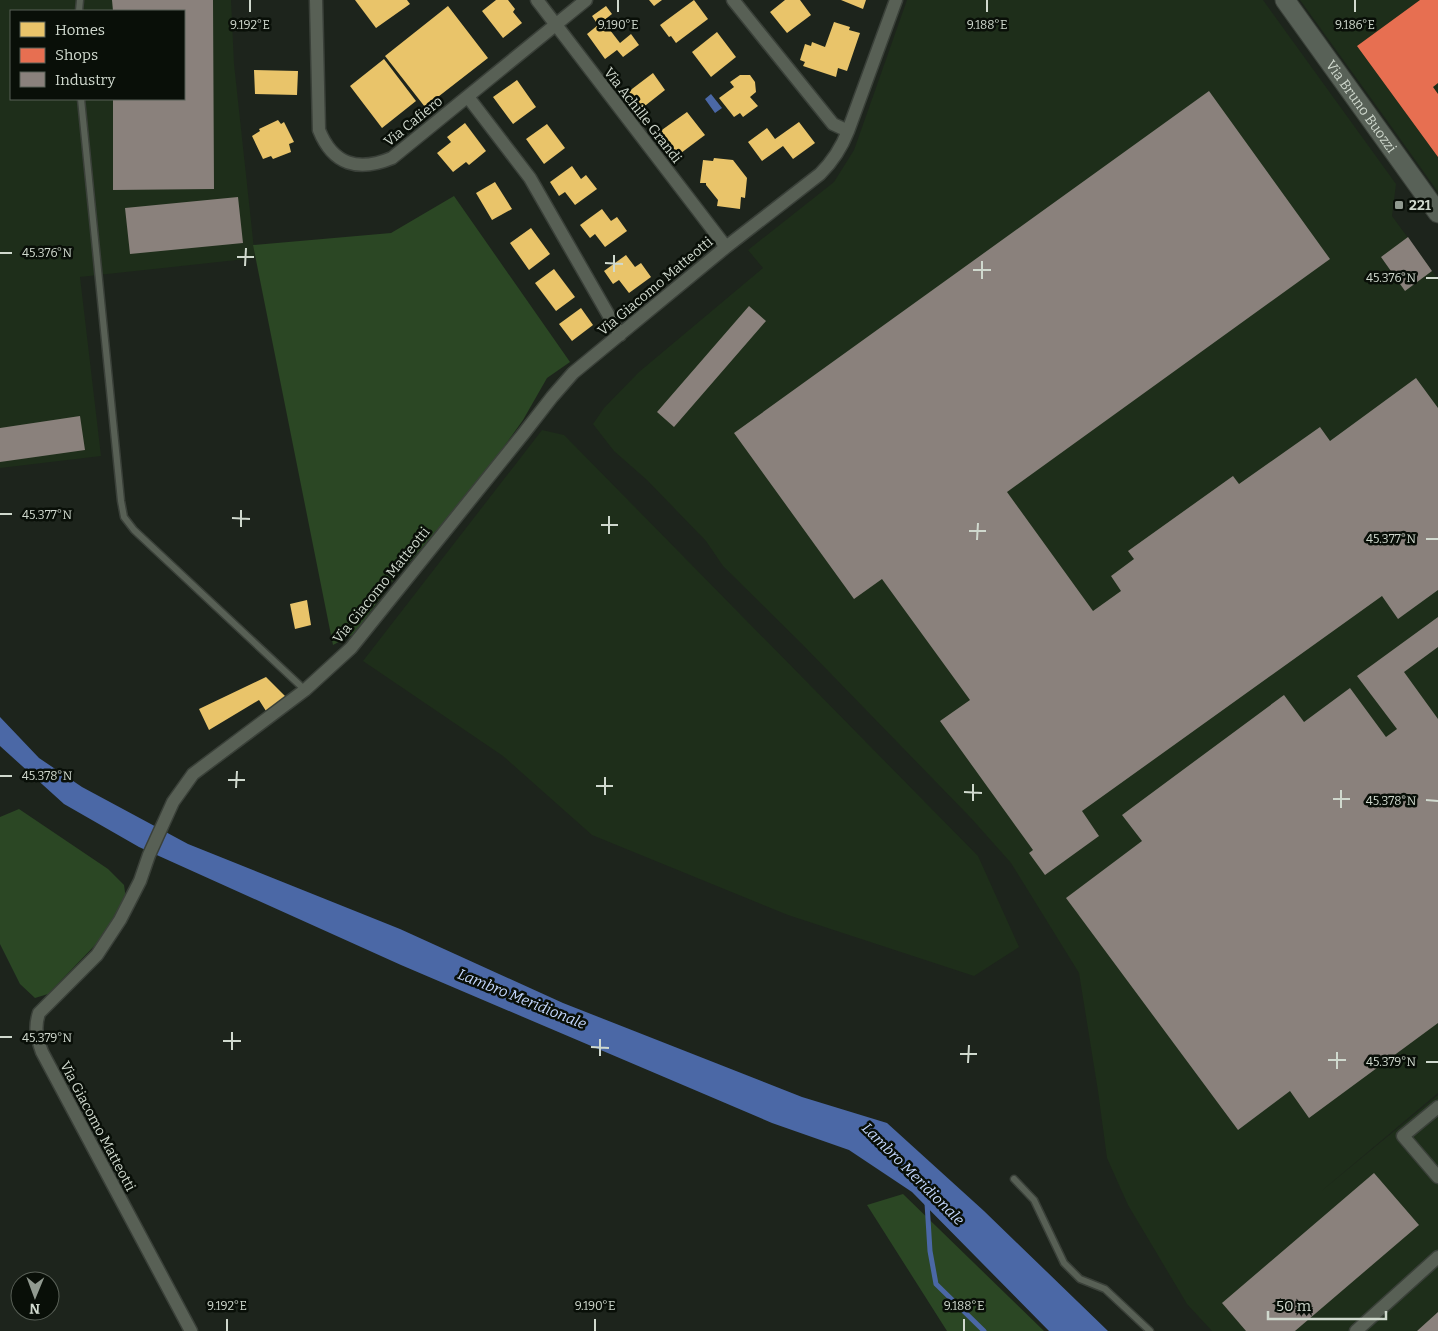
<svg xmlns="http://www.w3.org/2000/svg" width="1438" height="1331" viewBox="0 0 1438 1331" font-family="Bitter,serif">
<rect width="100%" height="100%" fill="#1d241c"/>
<path fill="#1e2e1a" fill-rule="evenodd" d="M0,0H231L234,64L255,258L80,277L101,456L0,468ZM11,11H184V99H11Z
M907,0H1263L1396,184L1392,216L1438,279V1093L1319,1193L1438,1095V1331H1212L1187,1304L1128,1205L1107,1158L1098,1091L1079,973L1011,863L971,818L801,643L723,566L706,541L647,480L614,451L593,424L604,408L639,372L763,268L748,250L834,182L854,150Z
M1300,0H1438V192L1396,133Z
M542,430L564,435L978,856L1019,947L974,976L788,915L592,835L503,756L363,661Z"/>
<path fill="#2b4724" d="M454,196L570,362L547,378L523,420L476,486L392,582L354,634L333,645L253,245L391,233Z
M19,809L108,869L124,885L126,899L99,941L48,994L35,998L20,984L0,944V817Z
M903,1194L1044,1331H947L867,1205Z"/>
<path fill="#4b68a6" d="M711,94L722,108L715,113L705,99Z
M0,717L39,758L82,787L188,844L400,929L563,1003L802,1097L887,1123L984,1211L1108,1331H1049L912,1192L849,1150L772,1123L401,965L139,847L64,804L0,746Z"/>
<path fill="#e9c46a" d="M355,0H407L410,4L376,28Z
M496,0H508L515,9L513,12L522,23L503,38L482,11Z
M649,0H662L654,6Z
M694,0L708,19L676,43L671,36L669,37L660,25Z
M785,0H800L811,15L787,33L770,12Z
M841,0H866L863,9Z
M448,6L488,58L425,107L385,56Z
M606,6L612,14L603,21L620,43L631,34L639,45L623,57L617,50L605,59L587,34L598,25L592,16Z
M834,22L850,27L849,30L860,33L847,71L838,68L836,77L803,66L805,62L800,60L805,44L811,46L812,42L825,47Z
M717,32L736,57L711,77L692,52Z
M384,59L416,101L382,128L350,86Z
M254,70L298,71L297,95L255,94Z
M653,73L665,90L641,109L628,92Z
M740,75H750L755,82L756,92L750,97L758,106L743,117L740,113L734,117L719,98L734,87L730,82Z
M517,80L536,107L513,124L493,97Z
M687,112L705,135L677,156L659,132Z
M278,120L281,124L284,122L294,142L289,144L291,152L273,159L271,156L263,159L252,136L260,131L259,129Z
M799,122L815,143L793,159L783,146L762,161L748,142L767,128L775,139Z
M465,123L486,151L469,165L466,162L453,172L437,153L451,142L447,137Z
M547,124L565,148L544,164L526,139Z
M714,158L733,160L747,178L745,198L741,197L740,209L717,206L718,200L706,185V183H700L703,160L713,161Z
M572,166L581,179L586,175L597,189L575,205L565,192L559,196L550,182Z
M495,182L512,209L492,220L476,193Z
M602,209L611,221L617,217L627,231L605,247L595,234L590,238L580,225Z
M531,228L550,254L529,270L510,243Z
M626,255L635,267L641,263L651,277L629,293L619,280L613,284L604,271Z
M554,269L575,297L556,311L535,283Z
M581,308L593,325L572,341L559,324Z
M307,600L311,625L295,629L290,604Z
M266,677L288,699L266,711L259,700L209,730L199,709Z"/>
<path fill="#e76f51" d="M1420,0H1438V83L1433,87L1438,94V157L1357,46Z"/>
<path fill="#8a817c" d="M112,0H213L214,189L113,190V99H184V11H113Z
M1209,91L1330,259L1007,492L1093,611L1121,591L1111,576L1134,559L1128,551L1233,476L1239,484L1320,427L1330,441L1416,378L1438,408V590L1398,619L1382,596L1082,811L1099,836L1045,875L1029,853L1033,850L940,721L970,700L882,579L854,599L734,433Z
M238,197L243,243L130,254L125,208Z
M1408,237L1432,271L1405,291L1381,257Z
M749,306L766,321L674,427L657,412Z
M80,416L85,450L0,462V428Z
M1438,617V647L1404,672L1438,719V1023L1309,1118L1290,1091L1238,1130L1066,898L1142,841L1122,815L1284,695L1304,722L1350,688L1386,737L1397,729L1357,676Z
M1374,1173L1419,1225L1295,1331H1246L1222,1303Z
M1438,1312V1331H1417Z"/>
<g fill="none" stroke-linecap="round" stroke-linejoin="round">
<path stroke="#4b68a6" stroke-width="5" d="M927,1203L930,1251L936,1284L984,1331"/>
<g stroke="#3a4039" stroke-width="9">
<path id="service" d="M79,11L80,0
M81,99L121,501L124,517L134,530L305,690
M1014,1179L1034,1200L1064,1263L1080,1279L1105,1289L1150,1331"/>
</g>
<g stroke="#3a4039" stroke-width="15">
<path id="minor" d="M316,0L319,130C333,165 358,172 392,158L586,0
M537,0L726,247
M733,0L833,124L848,131
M468,97L530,178L620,335
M1438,1107L1403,1136L1438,1177
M191,1331L42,1052C37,1038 34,1028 39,1013L97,955L120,920L140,881L149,855L173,802L193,774L305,690L351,648L524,433L552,397L573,373L726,247L820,174C833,161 841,149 848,131L896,0
M1356,1331L1438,1257"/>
</g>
<g stroke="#3a4039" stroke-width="21">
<g id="secondary">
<path id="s1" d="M1285,0L1438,213"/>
</g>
</g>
<use href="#service" stroke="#586055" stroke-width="6"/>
<use href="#minor" stroke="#586055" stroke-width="12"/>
<use href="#secondary" stroke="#586157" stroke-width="19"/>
</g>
<path fill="none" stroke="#d0d9ce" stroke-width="2" d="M250,12V0M618,12V0M987,12V0M1355,12V0M0,253H12M237,257H254M605,263L623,264M245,266L246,248M973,270H991M614,272V255M1426,278H1438M982,279V261M0,514H12M232,518L250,519M601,525H618M241,527V510M969,531H986M609,534V516M1426,539H1438M977,540L978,523M0,776H12M228,780H245M596,786H613M236,788L237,771M964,792L982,793M605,795V777M1333,799H1350M1426,800L1438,801M973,801V784M1341,808V790M0,1037H12M223,1041H241M591,1047L609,1048M232,1050V1032M960,1054H977M600,1056V1039M1328,1060H1346M1426,1062H1438M968,1063L969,1045M1337,1069V1052M227,1331V1319M595,1331V1319M964,1331V1319"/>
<rect fill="#919a90" stroke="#090f08" stroke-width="2" x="1394" y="200" width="10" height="10" rx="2.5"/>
<g text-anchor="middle" stroke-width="5" stroke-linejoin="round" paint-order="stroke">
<g font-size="14" fill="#d0d9ce" stroke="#090f08">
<text dy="5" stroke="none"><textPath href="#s1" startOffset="131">Via Bruno Buozzi</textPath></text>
<text transform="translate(643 115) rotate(52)" y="5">Via Achille Grandi</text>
<text transform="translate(413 121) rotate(-39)" y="5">Via Cafiero</text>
<text transform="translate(655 286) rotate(-40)" y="5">Via Giacomo Matteotti</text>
<text transform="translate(381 585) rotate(-51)" y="5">Via Giacomo Matteotti</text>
<text transform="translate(98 1126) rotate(62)" y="5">Via Giacomo Matteotti</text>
</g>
<g font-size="14" font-weight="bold" fill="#d0d9ce" stroke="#090f08" text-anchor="start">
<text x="1409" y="210">221</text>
</g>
<g font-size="15" font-style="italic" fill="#c4d7fe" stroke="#090f08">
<text transform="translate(522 999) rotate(22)" y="5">Lambro Meridionale</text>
<text transform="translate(913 1174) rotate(45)" y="5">Lambro Meridionale</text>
</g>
</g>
<g font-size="12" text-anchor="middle" fill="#d0d9ce" stroke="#090f08" stroke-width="5" stroke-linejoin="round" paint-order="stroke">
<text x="250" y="29">9.192°E</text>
<text x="618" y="29">9.190°E</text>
<text x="987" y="29">9.188°E</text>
<text x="1355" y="29">9.186°E</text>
<text x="47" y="257">45.376°N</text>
<text x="1391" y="282">45.376°N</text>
<text x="47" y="519">45.377°N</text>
<text x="1391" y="543">45.377°N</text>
<text x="47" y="780">45.378°N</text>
<text x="1391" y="805">45.378°N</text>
<text x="47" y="1042">45.379°N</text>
<text x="1391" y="1066">45.379°N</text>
<text x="227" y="1310">9.192°E</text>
<text x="595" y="1310">9.190°E</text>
<text x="964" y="1310">9.188°E</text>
</g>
<rect x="10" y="10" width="175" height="90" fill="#090f08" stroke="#596057"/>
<rect x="20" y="22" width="25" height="15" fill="#e9c46a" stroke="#596057"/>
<text x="55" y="35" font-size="15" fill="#d0d9ce">Homes</text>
<rect x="20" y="48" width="25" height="15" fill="#e76f51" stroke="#596057"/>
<text x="55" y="60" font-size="15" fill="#d0d9ce">Shops</text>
<rect x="20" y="72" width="25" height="15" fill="#8a817c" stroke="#596057"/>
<text x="55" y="85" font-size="15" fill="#d0d9ce">Industry</text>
<g transform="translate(35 1296) rotate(181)"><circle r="24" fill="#090f08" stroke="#596057"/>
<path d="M0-4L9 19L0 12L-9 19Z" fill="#919a90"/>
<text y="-8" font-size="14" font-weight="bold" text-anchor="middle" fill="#d0d9ce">N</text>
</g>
<path d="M1268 1311v8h118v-8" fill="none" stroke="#d0d9ce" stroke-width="2.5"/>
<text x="1276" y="1311" font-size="15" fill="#d0d9ce" stroke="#090f08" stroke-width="4" paint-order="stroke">50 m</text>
</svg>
